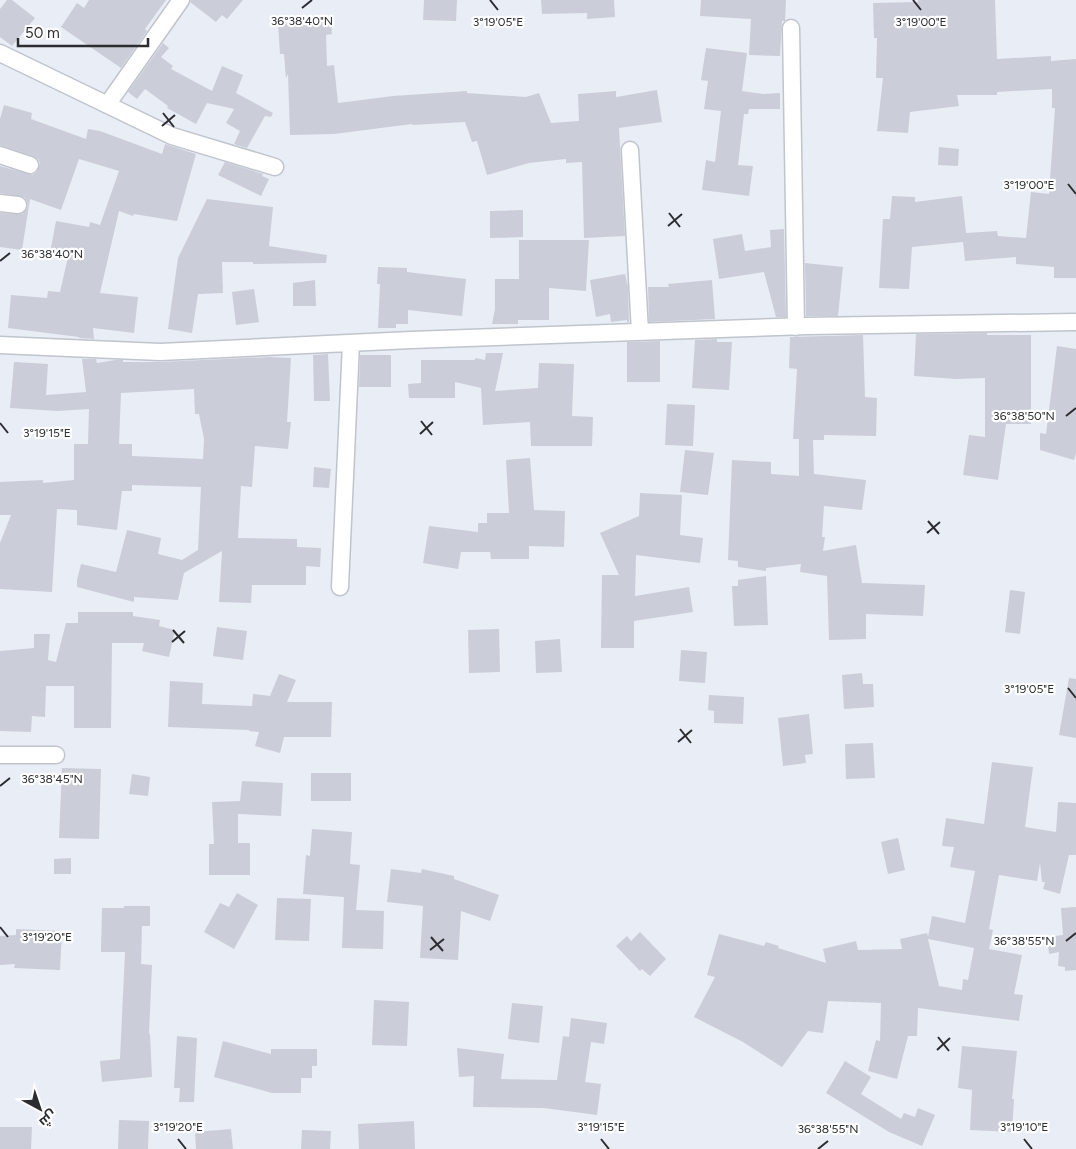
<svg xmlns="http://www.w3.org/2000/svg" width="1076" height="1149" viewBox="0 0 1076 1149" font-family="Figtree,Cairo,sans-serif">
<rect width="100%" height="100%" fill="#e9edf6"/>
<path fill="#cbced8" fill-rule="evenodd" d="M7,0H12L35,18L12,46L0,37V9Z
M89,0H166L145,29L147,31L121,68L61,27L77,3L84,8Z
M191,0H243L227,19L222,15L216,22L190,2Z
M424,0H457L456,21L423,20Z
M541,0H614L615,17L587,19V13L542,14Z
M701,0H786L785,21H782L780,56L749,55L751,19L700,16Z
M918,0H995L997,59L1051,56V61L1076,59V278H1054V267L1016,264V257L965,261L963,242L912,247L909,289L879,288L883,219H890L892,196L915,197V202L962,196L966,233L997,231L998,236L1026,238L1031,192L1049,194L1055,108H1052V89L997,92V95H957L959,106L910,112L908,133L877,131L883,78H876L877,38H874L873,3L918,2Z
M331,20L332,34L326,35L327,66L334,65L338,103L393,96L467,91V93L526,97L539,93L551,123L579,121L578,94L616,91V97L657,90L662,122L619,128L625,236L584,238L582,162L566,163V159L529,163L487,175L477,141L472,142L465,122L413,125L412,124L334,134L290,135L288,74L286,78L284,54H280L278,23Z
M163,43L169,48L161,57L173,66L171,69L212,91L222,66L243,75L236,93L273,113L271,117L265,116L247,148L234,144L240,131L226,123L234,109L207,103L196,124L167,108L168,106L145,89L137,99L128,92Z
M706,48L747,53L742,91L763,94L780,93V109H749L748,114H744L738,165L753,166L749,196L702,190L706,160L715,162L721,111L704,109L708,81L701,80Z
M4,105L32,113L31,119L86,139L88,129L100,131L162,154L165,144L196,154L177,221L134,214L133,216L119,211L100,293L138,297L134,333L93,328L94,339L79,338V337L8,328L11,295L47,298L48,291L60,292L68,257L50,253L56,221L89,227L90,222L100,225L119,171L79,159L61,210L30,199L22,250L0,247V213L22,214L26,210L28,206L27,201L24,197L0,193V166L32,175L37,172L40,163L38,159L33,156L0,145V119Z
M939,147L959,149L958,166L938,165Z
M225,162L263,174L262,176L269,179L261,196L218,175Z
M207,199L273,207L269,246L327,255L326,263L253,264V262H222L223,293L198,294L192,333L168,329L178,258Z
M523,210V237L490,238V211Z
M784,229L786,317H776L764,272L719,279L713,239L742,234L745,251L771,247L770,230Z
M519,240H589L586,291L549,288V320H518V324H492L495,309V279H519Z
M805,263L843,267L838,316H806Z
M378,267L407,268V272L466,279L462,316L408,310V324H396V328H378L380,284H377Z
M625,274L628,287L629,322H627V320L611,322L610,314L596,317L590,280Z
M315,280L316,306H293V283Z
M712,280L715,319L649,322L648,287H669L668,284Z
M254,289L259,322L236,325L232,292Z
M987,333V335H1031V424H1006L998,480L963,475L969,435L985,437V378L956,379L914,376L916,334Z
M863,335L865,397L877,398L876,436L824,435V440H813L814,474L866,480L862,510L824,506L822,537H825L823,551L856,545L862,583L925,585L923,616L866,614V639L829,640L827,576L800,572L801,564L766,568V571L738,567V561L728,560L732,460L771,462V474L799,476V439H793L797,369L789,368L790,337Z
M717,339V342H732L729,390L692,388L695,340Z
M660,341V382H627V342Z
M1057,346L1076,349V453L1074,460L1040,450V433L1046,434Z
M486,353H503L495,391L538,388L539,363L574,364L572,416L593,417L592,446H531L530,422L483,425L481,388L455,382V398H409L408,384L421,383V360H475V358L485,360Z
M328,354L330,401H314L313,355Z
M360,355H391V387H359Z
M269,357L291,358L287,422H291L288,449L255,446L252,487L241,486L238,538L297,539V547L321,548L320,567L306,566V585H252L251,603L219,602L222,551L184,573L178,600L134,597V602L77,587V580L81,564L116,572L127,530L161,538L158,554L182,560L198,550L201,487L132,485V491H122L117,530L77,525V510L57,509L52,592L0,589V543L11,515H0V482L43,480V483L74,480V444H88L89,409L58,411L10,408L14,362L48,364L46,395L86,392L82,359H96L97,363L115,360H123V362H160ZM194,389L195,414H199L204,439L203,459L132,456V444H119L121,393Z
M667,404L695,405L693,446L665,445Z
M685,450L714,453L708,495L680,492Z
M530,458L534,510L565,511L564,547L529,546V559H491L490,552H461L458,569L423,563L429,526L478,532V523H487V513H509L506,460Z
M314,467L331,469L329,488L313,487Z
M640,493L682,495L680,535L703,538L700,563L636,555L635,596L689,587L693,612L634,621V648H601L602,575H619L600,533L639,516Z
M766,576L768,625L734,626L732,586H738V580Z
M1010,590L1025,592L1020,634L1005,632Z
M78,612H133V616L160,620L159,626L175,630L169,657L142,651L144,643H112L111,728H74V686H46L45,717L32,716L31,732L0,731V651L34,648V634H50L48,660L56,662L66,623H78Z
M217,627L247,631L243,660L213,656Z
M499,629L500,672L469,673L468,630Z
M560,639L562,672L536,673L535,641Z
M681,650L707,652L705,683L679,681Z
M862,673L863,684H873L874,707L844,709L842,675Z
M279,674L296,680L287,702H332L331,737H284L280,753L255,746L259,732L249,731V730L168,727L170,681L203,683L202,704L252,706L253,694L270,696Z
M1069,678L1076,679V738L1059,735Z
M709,695L744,697L743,724L714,723V711L708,710Z
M809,714L813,754L805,755L806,763L783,766L778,718Z
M873,743L875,778L846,779L845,744Z
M992,762L1033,767L1025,827L1056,832L1058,802L1076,803V855H1069L1060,894L1043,889L1045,882H1042L1040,863L1037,881L999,875L989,929L993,930L989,949L1022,955L1014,994L1023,995L1019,1021L918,1008L917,1036H908L897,1079L868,1071L876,1040L880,1041L881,1003L828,1001L823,1033L808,1031L782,1067L743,1042L694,1017L715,977L707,975L719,934L764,946L766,942L779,946L778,948L826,963L823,949L856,941L858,950L902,949L900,939L927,933L928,937L932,916L965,923L975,871L950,867L954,847L942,846L946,818L984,824ZM928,939L974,948L968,980L963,979L962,990L939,986Z
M62,768L101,769L99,839L59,838Z
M311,773H351V801H311Z
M132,774L150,777L148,796L129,794Z
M242,781L283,783L281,816L238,814V843H250V875H209V844H214L212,802L240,801Z
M312,829L352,832L350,864L360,865L356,910L384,911L383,949L342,948L344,897L303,894L306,855L310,856Z
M898,838L905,870L888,874L881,842Z
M71,858V874H54V859Z
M391,869L421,873L422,869L454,876V879L499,895L490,921L461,911L458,960L420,958L423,906L387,902Z
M237,893L258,905L234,949L204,932L220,903L229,907Z
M277,898L311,899L309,941L275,940Z
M124,906H150V926H142L141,964L152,965L149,1034H150L152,1077L102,1082L100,1061L120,1059L125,952H101L102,908H124Z
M1076,907V970L1065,971V967L1058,966L1059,952L1049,954L1047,937L1063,935L1061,908Z
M16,929L62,931L60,970L14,968L15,964L0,965V936L16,935Z
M640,932L666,959L650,976L642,969L640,971L616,946L627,936L631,941Z
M374,1000L409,1002L407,1046L372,1045Z
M512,1003L543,1006L539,1043L508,1039Z
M571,1018L607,1023L604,1044L591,1042L585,1082L601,1084L597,1115L544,1108L473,1107L474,1076L459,1077L457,1048L504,1054L501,1079L557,1080L563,1036L569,1037Z
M177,1036L197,1038L194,1102H179L180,1088H174Z
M223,1041L271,1054V1049H317V1066H312V1078H301V1093H272L214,1077Z
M962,1046L1017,1051L1012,1099H1014L1012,1132L970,1130L972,1090L958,1088Z
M845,1061L871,1077L861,1094L901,1119L904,1113L915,1117L918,1108L935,1115L922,1146L889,1132L826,1093Z
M119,1120L149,1121L148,1149H118Z
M414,1121L415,1149H359L358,1124Z
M0,1127H32L31,1149H0Z
M231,1129L233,1149H196L195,1132Z
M302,1130L331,1131L330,1149H301Z"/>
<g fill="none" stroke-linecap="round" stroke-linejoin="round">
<g stroke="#c0c4cd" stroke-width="19">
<path id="street" d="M791,28L796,327
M0,53L172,136L275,167
M107,105L181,0
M630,150L640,332
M0,155L30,165
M0,203L18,205
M0,345L160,352L411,340L807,326L1076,322
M340,587L351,343
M0,755H56"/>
</g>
<use href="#street" stroke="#fff" stroke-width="16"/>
</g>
<path fill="none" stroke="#2c2d31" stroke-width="2" d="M490,0L498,10M913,0L921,10M302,8L312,0M163,113L174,127M162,126L175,115M1068,184L1076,194M669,213L680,227M668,226L682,214M0,261L10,253M1066,416L1076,408M421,421L432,435M0,423L8,433M420,434L433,422M928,521L939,534M927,533L940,522M173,630L184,643M172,642L185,631M1068,688L1076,698M680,729L691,743M678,742L692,730M0,786L10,778M0,927L8,937M431,937L443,951M1066,941L1076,933M430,950L444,939M938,1037L949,1051M937,1050L950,1038M178,1139L186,1149M601,1139L609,1149M1024,1139L1032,1149M818,1149L828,1141"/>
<g font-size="12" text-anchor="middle" fill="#2c2d31" stroke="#fff" stroke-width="4.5" stroke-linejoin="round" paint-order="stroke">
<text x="302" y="25">36°38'40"N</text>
<text x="921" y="26">3°19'00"E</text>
<text x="498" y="26">3°19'05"E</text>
<text x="1029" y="189">3°19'00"E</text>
<text x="52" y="258">36°38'40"N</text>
<text x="1024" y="420">36°38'50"N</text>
<text x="47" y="437">3°19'15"E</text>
<text x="1029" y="693">3°19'05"E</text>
<text x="52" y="783">36°38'45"N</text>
<text x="47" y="941">3°19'20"E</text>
<text x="1024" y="945">36°38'55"N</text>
<text x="178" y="1131">3°19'20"E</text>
<text x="601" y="1131">3°19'15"E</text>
<text x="1024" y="1131">3°19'10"E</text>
<text x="828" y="1133">36°38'55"N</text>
</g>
<g transform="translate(40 1109) rotate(140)" stroke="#ffffff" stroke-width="4" paint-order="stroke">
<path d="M0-4L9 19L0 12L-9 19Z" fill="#2c2d31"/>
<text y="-8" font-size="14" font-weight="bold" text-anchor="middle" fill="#2c2d31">ش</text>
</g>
<path d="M18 38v8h130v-8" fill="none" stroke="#2c2d31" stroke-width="2.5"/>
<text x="25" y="38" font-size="15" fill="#2c2d31" stroke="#ffffff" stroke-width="4" paint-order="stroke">50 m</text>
</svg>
